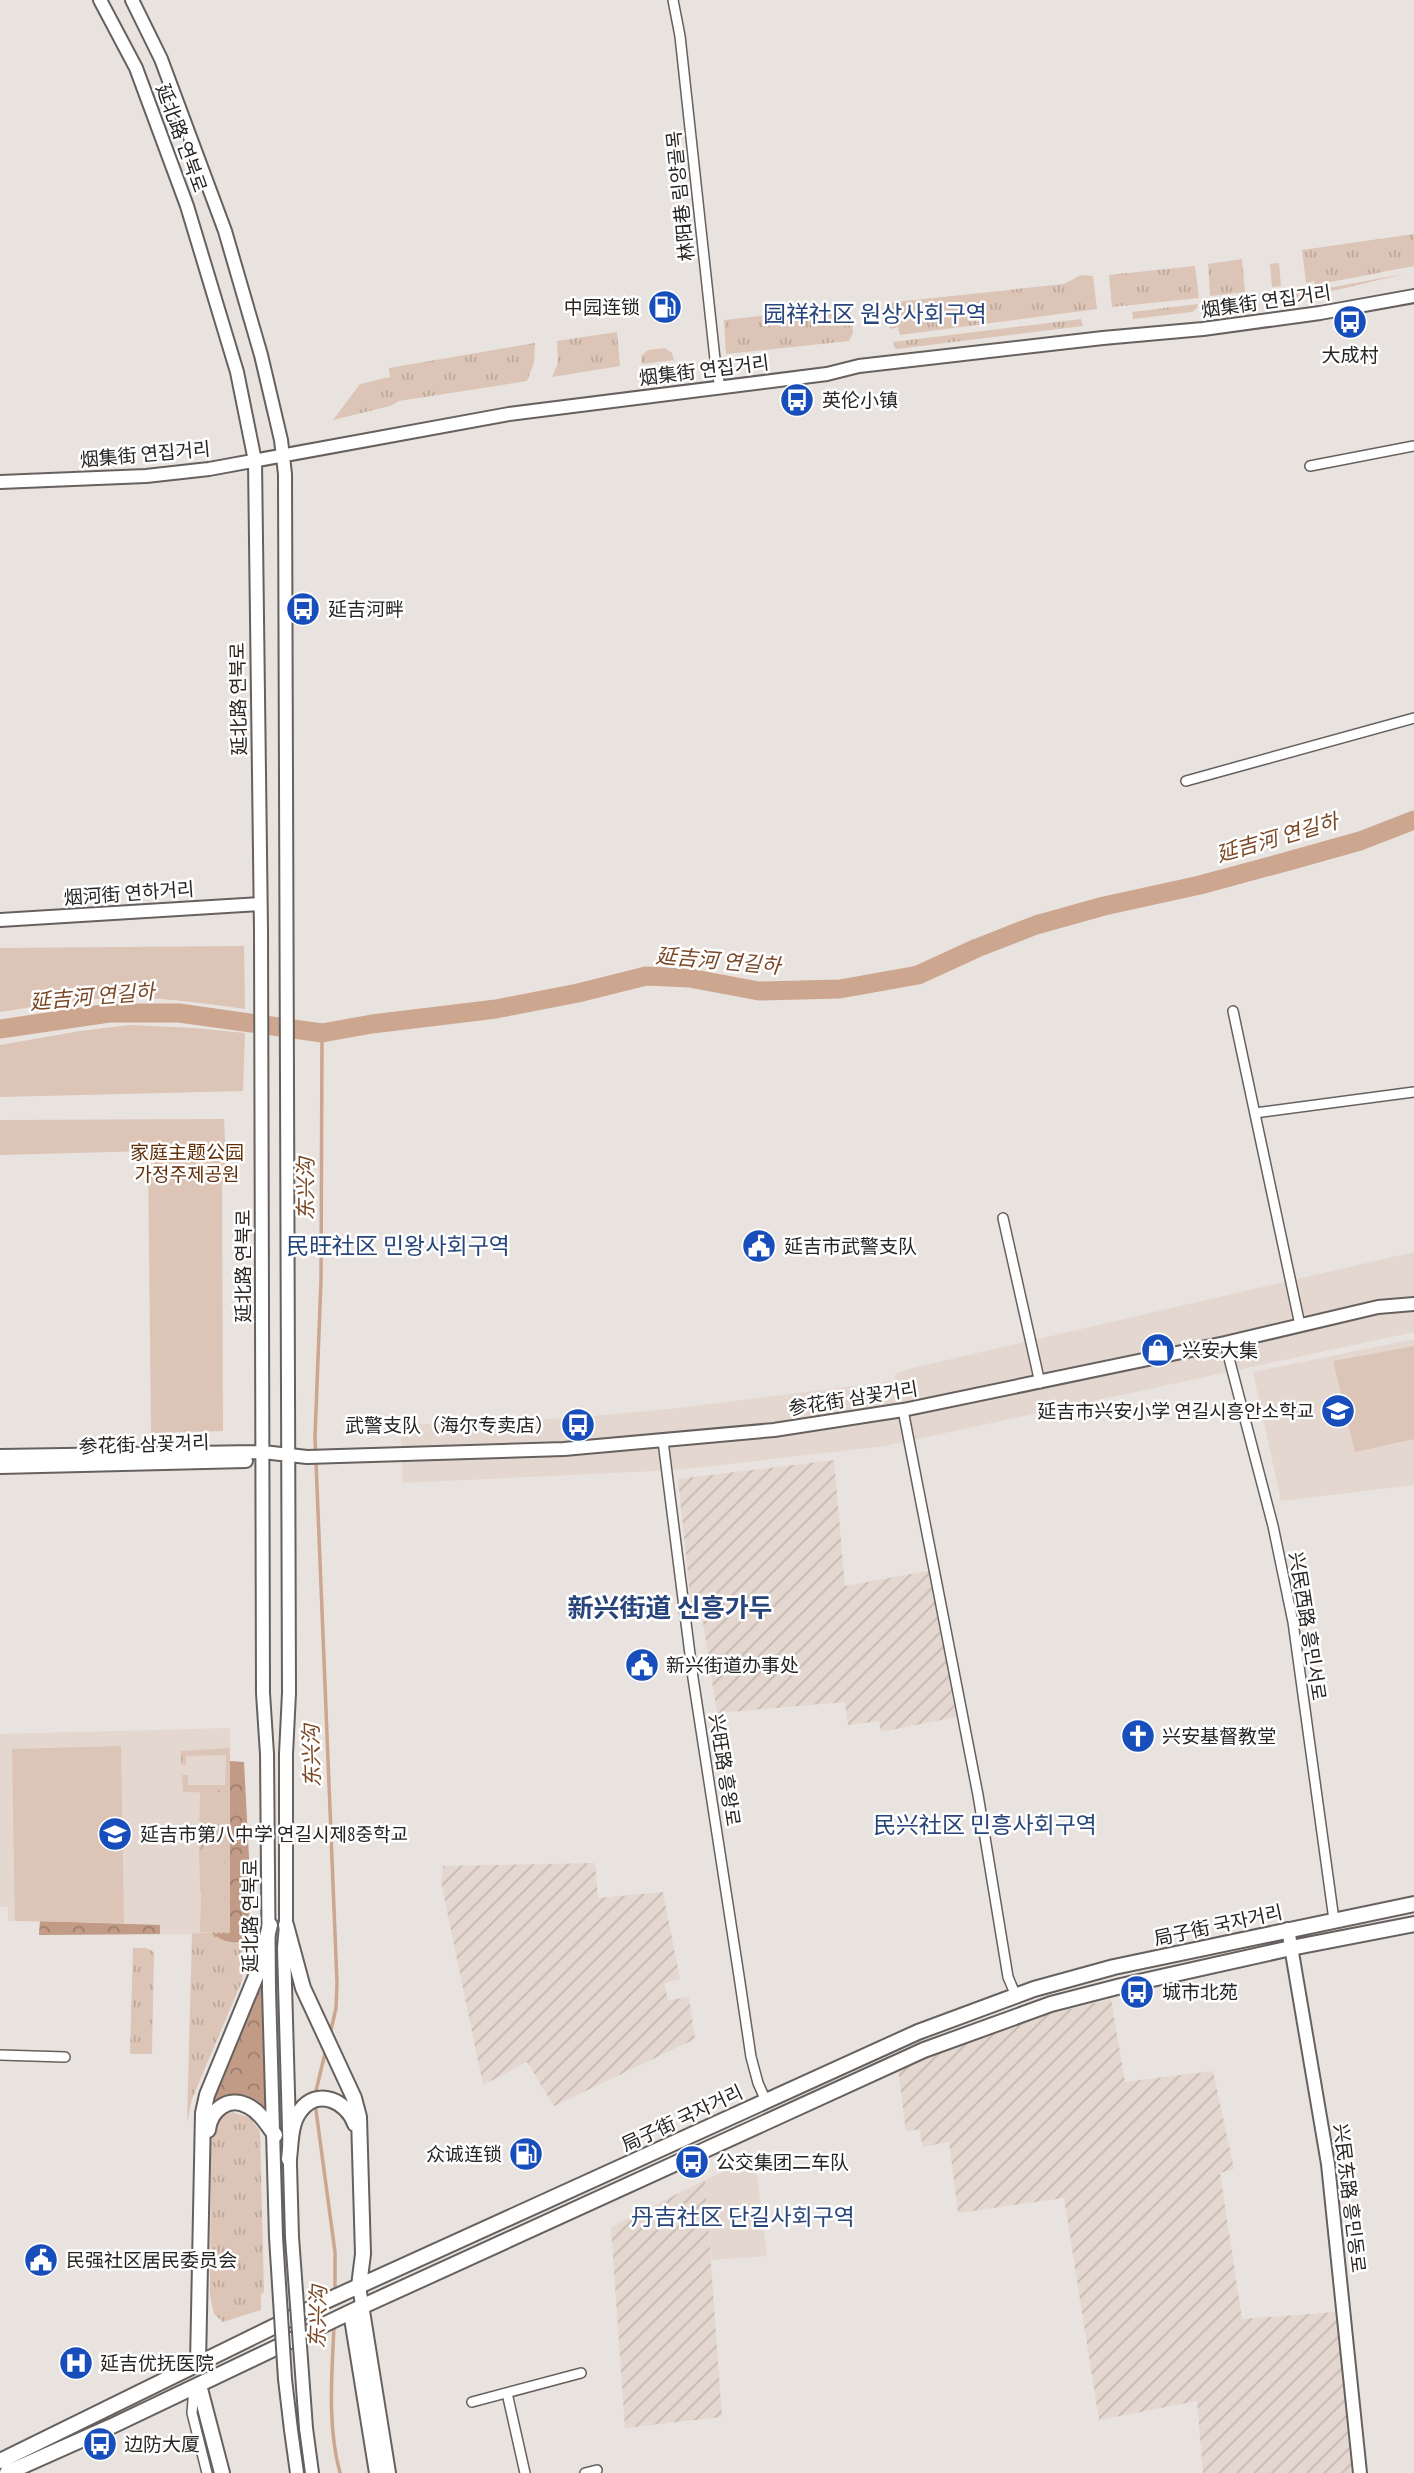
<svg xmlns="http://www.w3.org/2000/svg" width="1414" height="2473" viewBox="0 0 1414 2473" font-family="'PT Sans Narrow','Noto Sans SC','Noto Sans KR',sans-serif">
<defs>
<pattern id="industrial-furrows" width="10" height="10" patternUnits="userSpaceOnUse" patternTransform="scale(1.75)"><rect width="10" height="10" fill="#e4d7cf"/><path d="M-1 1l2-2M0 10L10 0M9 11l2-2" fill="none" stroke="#c4b8b1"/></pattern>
<pattern id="grass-tufts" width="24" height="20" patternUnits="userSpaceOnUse" patternTransform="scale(1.75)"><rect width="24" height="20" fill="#dcc4b6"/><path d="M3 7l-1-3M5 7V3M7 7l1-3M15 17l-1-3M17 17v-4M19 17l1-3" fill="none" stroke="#bda89c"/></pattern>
<pattern id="forest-crowns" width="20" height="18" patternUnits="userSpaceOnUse" patternTransform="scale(1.75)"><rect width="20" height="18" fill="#c19b85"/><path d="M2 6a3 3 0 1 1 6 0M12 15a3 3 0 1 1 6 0" fill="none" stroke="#9d7e6c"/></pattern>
</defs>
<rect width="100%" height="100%" fill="#e9e3df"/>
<path fill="#e4d7cf" d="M1414,1252V1332L885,1446L677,1470L403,1483L400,1425L569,1418L670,1409L895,1381V1374L908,1369Z
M1414,1339V1485L1281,1501L1253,1372Z
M230,1728V1934L39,1935L40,1921H8V1907H0V1734Z
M755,2158L767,2256L711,2260L705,2180Z"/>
<path fill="url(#industrial-furrows)" d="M834,1460L845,1586L933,1570L956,1717L881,1732L879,1721L848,1725L845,1702L717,1713L700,1603H691L678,1479Z
M595,1863L598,1898L663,1892L680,1979L664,1983L668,2000L689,1997L695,2039L554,2106L527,2062L483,2085L441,1882L443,1866Z
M1111,1999L1125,2082L1213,2071L1234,2169L1220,2173L1242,2319L1336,2312L1354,2473H1203L1197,2401L1099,2420L1064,2198L958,2213L949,2142L923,2147L919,2129L906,2132L898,2069L1030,2019Z
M705,2180L722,2417L625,2428L611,2227Z"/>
<path fill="url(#grass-tufts)" d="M1414,234V266L1315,285L1314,281L1306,283L1302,250Z
M1242,259L1245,292L1210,296L1208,264Z
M1279,263L1281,286L1272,287L1270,264Z
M1195,266L1199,298L1112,307L1109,275Z
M1408,273L1294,300L1293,292L1313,291Z
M1081,275L1093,276L1097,309L900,335L898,327L890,329L886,303L1064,284Z
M1242,300L1243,304L1238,309L1220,310L1213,304Z
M1198,304L1197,308L1192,312L1133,319L1132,312Z
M850,306L853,333L849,341L726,354L724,320Z
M1081,319L1083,326L897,349L894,347L893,342Z
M617,332L620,366L552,377L558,363L557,341Z
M535,343L534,363L527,381L399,401L390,406L333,420L360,384L390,377L389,368Z
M665,348L672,353L674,360L642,364L641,356L648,350Z
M674,366L675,373L645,377L644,370Z
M230,1748V1934H213L245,1940L249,1931L242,1981L192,2099L187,2123L192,1934L224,1931V1894H201L200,1888H224V1851L199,1850V1843H225L226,1793L183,1792L182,1775H188V1785H225L226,1755L186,1756V1765H181V1751Z
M133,1948H146L154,1952L152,2054H130Z
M232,2112L251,2118L260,2132L264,2292L261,2294V2310L223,2322L214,2314L210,2295L211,2144C213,2128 217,2117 232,2112Z"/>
<path fill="url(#forest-crowns)" d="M230,1761L244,1762L250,1876L249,1931L245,1940C232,1945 224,1941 212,1934L230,1933Z
M40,1921L160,1925V1934L39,1935Z
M263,1981L267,2113C253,2095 238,2094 218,2102L214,2098Z"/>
<path fill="#dcc4b6" d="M244,946L245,1009C202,1003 157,996 114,998C75,999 38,1006 0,1012V948Z
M130,1025L194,1028L245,1033L243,1091L0,1097V1045L80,1031Z
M224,1119L227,1184H222L223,1431L151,1433L148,1151L0,1155V1120Z
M1414,1346V1439L1355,1452L1333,1361Z
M121,1746L124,1923L15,1921L12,1749Z
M200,1792H226L225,1843H199Z
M199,1850L224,1851V1888H200Z
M201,1894H224V1932H200Z"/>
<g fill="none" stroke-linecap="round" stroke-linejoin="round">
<path stroke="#cca68f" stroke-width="3.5" d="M322,1033L321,1280L315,1437L337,1983L336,2008L330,2034
M315,2095L326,2049
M315,2103L335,2252V2293
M334,2326C332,2374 327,2425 340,2473"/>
<path stroke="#cca68f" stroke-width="19" d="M0,1029L109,1013H179L322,1033L372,1024L496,1009L578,993L646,976L689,978L759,991L840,989L918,975L977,948L1036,925L1104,906L1200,885L1285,862L1360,841L1414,820"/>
<g stroke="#66615e" stroke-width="12">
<path id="street" d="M673,0L680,36L715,359L720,388
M1310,466L1414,446
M1186,781L1414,718
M1233,1011L1300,1325
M1255,1113L1414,1092
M1003,1218L1040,1383
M1225,1343L1273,1526L1293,1622L1334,1920
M903,1410L978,1795L1008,1977L1016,1996
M663,1441L693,1678L739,1976L751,2057L758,2083L766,2101
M0,2055L65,2057
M194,2387L192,2413L207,2473
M507,2393L525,2473
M472,2402L581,2373
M585,2473L597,2470"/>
</g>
<g stroke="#66615e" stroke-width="16">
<path id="secondary" d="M100,0L136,68L187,206L237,372L255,461L261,930L263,1693L267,1754L269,1990L276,2237
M132,0L161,59L225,231L261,355L281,440L285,474L289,1693L286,1754V1925L284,1948L292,2237
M0,482L146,476L209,469L509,414L827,374L859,366L1103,338L1203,329L1320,313L1414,296
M0,920L260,904
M0,1456L263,1452L307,1457L564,1449L774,1430L903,1410L1225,1343L1378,1307L1414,1304
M0,1467L246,1461
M1288,1929L1328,2164L1360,2473
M359,2286L389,2473
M306,2428L312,2473
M291,2430L297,2473"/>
</g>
<g stroke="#66615e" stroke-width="18">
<path id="primary" d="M286,1925L303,1988L354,2098L359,2117L363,2254L359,2286
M208,2130C210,2111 228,2095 248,2106C260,2112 267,2124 275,2135
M289,2159C291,2144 290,2124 300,2111C317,2087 347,2101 355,2124
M351,2312L377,2473
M198,2364L203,2113L207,2095L259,1969L270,1925
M199,2385L222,2473
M0,2461L326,2301L918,2032L1034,1989L1114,1967L1414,1904
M7,2473L110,2427L361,2307L924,2050L1051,2004L1121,1986L1291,1948L1414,1924"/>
</g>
<use href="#street" stroke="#fff" stroke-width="9"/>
<use href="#secondary" stroke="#fff" stroke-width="12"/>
<use href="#primary" stroke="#fff" stroke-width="14"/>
<g stroke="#66615e" stroke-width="16" stroke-linecap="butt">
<path id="secondary-bridge" d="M276,2237L285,2379L291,2430
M292,2237L306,2428"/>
</g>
<use href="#secondary-bridge" stroke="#fff" stroke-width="12"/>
</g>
<defs>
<g id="fuel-disc" transform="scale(1.75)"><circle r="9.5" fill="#184ebb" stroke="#fff"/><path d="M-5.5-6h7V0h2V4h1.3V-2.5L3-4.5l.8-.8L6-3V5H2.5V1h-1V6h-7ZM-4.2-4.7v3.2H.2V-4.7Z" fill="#fff"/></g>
<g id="bus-disc" transform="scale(1.75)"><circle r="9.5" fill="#184ebb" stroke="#fff"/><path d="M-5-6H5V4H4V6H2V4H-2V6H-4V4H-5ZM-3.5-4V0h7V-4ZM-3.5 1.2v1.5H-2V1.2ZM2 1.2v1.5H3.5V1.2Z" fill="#fff"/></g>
<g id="civic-disc" transform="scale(1.75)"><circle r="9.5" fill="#184ebb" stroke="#fff"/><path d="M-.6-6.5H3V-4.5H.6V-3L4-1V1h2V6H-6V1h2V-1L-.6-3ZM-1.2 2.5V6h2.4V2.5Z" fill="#fff"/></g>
<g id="shop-disc" transform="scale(1.75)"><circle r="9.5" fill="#184ebb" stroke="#fff"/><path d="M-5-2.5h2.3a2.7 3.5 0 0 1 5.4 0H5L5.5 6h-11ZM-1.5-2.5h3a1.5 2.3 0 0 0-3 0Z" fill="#fff"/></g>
<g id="school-disc" transform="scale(1.75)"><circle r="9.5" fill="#184ebb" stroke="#fff"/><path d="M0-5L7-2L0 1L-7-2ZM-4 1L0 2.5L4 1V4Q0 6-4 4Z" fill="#fff"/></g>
<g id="church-disc" transform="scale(1.75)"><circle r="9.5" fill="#184ebb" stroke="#fff"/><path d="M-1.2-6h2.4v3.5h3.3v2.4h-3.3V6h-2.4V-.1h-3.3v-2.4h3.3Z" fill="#fff"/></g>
<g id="hospital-disc" transform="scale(1.75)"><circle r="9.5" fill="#184ebb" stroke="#fff"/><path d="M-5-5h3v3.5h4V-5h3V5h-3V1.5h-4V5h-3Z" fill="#fff"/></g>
</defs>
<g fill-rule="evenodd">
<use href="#fuel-disc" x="665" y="307"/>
<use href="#bus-disc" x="1350" y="322"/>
<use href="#bus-disc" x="797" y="400"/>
<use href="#bus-disc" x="303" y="609"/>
<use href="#civic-disc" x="759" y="1246"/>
<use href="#shop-disc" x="1158" y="1350"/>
<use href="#school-disc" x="1338" y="1411"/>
<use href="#bus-disc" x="578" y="1425"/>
<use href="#civic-disc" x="642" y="1665"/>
<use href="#church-disc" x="1138" y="1736"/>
<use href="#school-disc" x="115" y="1834"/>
<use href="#bus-disc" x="1137" y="1992"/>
<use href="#fuel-disc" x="526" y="2154"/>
<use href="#bus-disc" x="692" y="2162"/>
<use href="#civic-disc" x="41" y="2260"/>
<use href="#hospital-disc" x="76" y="2363"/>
<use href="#bus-disc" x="100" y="2444"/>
</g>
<g text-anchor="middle" stroke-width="5" stroke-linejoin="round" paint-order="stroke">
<g font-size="19" fill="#272523" stroke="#fff">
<text transform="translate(182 138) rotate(70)" y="7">延北路 연북로</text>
<text transform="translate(680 196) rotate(-96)" y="7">林阳巷 림양골목</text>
<text transform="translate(1266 301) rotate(-8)" y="7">烟集街 연집거리</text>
<text transform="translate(704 370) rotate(-7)" y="7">烟集街 연집거리</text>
<text transform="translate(145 454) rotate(-5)" y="7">烟集街 연집거리</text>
<text transform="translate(238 699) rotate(-91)" y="7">延北路 연북로</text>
<text transform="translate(129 893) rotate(-4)" y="7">烟河街 연하거리</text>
<text transform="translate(243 1266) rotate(-90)" y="7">延北路 연북로</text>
<text transform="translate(853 1398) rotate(-9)" y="7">参花街 삼꽃거리</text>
<text transform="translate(144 1444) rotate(-2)" y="7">参花街 삼꽃거리</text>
<text transform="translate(1308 1626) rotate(81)" y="7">兴民西路 흥민서로</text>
<text transform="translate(725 1770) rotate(81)" y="7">兴旺路 흥왕로</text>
<text transform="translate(250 1916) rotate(-90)" y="7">延北路 연북로</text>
<text transform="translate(1218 1925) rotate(-12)" y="7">局子街 국자거리</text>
<text transform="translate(682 2118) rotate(-25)" y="7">局子街 국자거리</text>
<text transform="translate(1350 2198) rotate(83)" y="7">兴民东路 흥민동로</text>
</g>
<g font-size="19" fill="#272523" stroke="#fff" text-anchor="start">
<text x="640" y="314" text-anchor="end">中园连锁</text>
<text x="1350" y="362" text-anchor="middle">大成村</text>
<text x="822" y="407">英伦小镇</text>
<text x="328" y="616">延吉河畔</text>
<text x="784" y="1253">延吉市武警支队</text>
<text x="1182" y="1357">兴安大集</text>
<text x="1314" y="1418" text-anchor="end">延吉市兴安小学 연길시흥안소학교</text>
<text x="554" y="1432" text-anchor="end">武警支队（海尔专卖店）</text>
<text x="666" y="1672">新兴街道办事处</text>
<text x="1162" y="1743">兴安基督教堂</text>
<text x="140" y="1841">延吉市第八中学 연길시제8중학교</text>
<text x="1162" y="1999">城市北苑</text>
<text x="502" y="2161" text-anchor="end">众诚连锁</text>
<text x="716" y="2169">公交集团二车队</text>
<text x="66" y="2267">民强社区居民委员会</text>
<text x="100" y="2370">延吉优抚医院</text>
<text x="124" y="2451">边防大厦</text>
</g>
<g font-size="19" fill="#602f0a" stroke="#fff">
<text x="187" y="1159">家庭主题公园<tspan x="187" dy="22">가정주제공원</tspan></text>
</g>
<g font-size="21" font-style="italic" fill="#7b4826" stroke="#fff">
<text transform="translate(1277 838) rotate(-16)" y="7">延吉河 연길하</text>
<text transform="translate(718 961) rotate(5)" y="7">延吉河 연길하</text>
<text transform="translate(92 997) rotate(-5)" y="7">延吉河 연길하</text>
<text transform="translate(306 1189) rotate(-90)" y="7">东兴沟</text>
<text transform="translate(312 1756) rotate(-92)" y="7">东兴沟</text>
<text transform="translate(318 2317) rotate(-88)" y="7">东兴沟</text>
</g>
<g font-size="23" fill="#27447b" stroke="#fff">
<text x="875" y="322">园祥社区 원상사회구역</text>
<text x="398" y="1254">民旺社区 민왕사회구역</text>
<text x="985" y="1833">民兴社区 민흥사회구역</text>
<text x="743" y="2225">丹吉社区 단길사회구역</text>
</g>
<g font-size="26" font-weight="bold" fill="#27447b" stroke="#fff">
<text x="670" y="1617">新兴街道 신흥가두</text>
</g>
</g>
</svg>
